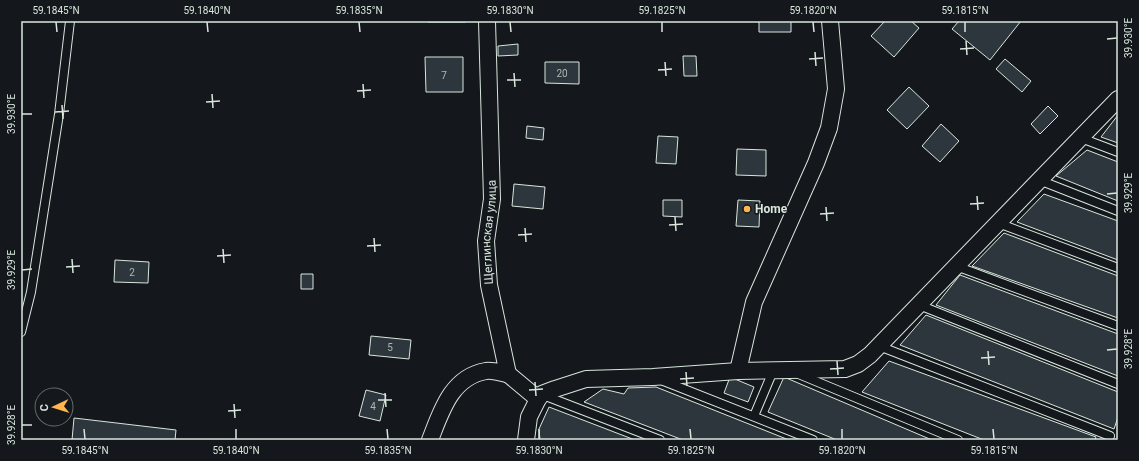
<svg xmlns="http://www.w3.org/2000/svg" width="1139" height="461" viewBox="0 0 1139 461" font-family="Roboto,sans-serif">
<rect width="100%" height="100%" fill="#14181c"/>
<path fill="#2c363c" stroke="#d8e6dc" d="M428,21H466V22H428Z
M759,21H791V32H759Z
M885,21H911L919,28L894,57L871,36Z
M959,21H1021L990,60L952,29Z
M518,44V55L498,56V46Z
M683,56H696L697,76H684Z
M425,57H463V92H426Z
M1005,59L1031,81L1022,92L996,69Z
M545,62H579V84L545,83Z
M909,87L929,106L907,129L887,110Z
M1048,106L1058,116L1040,134L1031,124Z
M1118,115V143L1101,137Z
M941,124L959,141L940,162L922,146Z
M527,126L544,128L543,140L526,138Z
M658,136L678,137L676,164L656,163Z
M737,149L766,150V176L736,175Z
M1087,150L1118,162V201L1056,176Z
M514,184L545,187L543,209L512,206Z
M1044,194L1118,221V260L1017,222Z
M663,200H682V217L663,216Z
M738,200L760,201L759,227L736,226Z
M1004,233L1118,276V318L972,266Z
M115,260L149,262L148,283L114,282Z
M301,274H313V289H301Z
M960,275L1118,334V376L936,305Z
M926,315L1118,392V417L1114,429L900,345Z
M371,336L411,340L409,359L369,355Z
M889,361L1096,437L1095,440H984L862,392Z
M730,377L754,387L748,402L724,393Z
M784,377L932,440H837L768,412Z
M656,387L789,440H683L584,402L603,389L624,394L628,388Z
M366,390L386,395L380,421L359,416Z
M549,407L635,440H540L539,429Z
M74,418L176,430L175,440H72Z"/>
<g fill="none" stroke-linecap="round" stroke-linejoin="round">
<g stroke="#d8e6dc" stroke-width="10">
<path id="lane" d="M1081,138L1118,152
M1039,180L1118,211
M998,223L1118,268
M956,266L1118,326
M919,305L1118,384
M21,332L31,292L59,114L70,21
M879,346L1110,436
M796,373L958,440
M661,380L813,440
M543,395L660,440
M754,416L773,371"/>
</g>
<g stroke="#d8e6dc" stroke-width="18">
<g id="street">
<path d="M738,371L754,302L816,163L829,128L836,89L830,21"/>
<path d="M508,374L538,399"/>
<path id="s1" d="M430,440C441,412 451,377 486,371C493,370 501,373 508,374L489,285L486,241L492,199L487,21"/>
<path d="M526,440L529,417L538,399L542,394L555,389L586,379L653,377L738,371L845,369L858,364L870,355L1118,99"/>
</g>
</g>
<use href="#lane" stroke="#14181c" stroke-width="8"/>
<use href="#street" stroke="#14181c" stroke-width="16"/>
</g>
<path fill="none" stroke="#d8e6dc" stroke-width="1.5" d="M56,22L57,32M207,22L208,32M359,22L360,32M510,22L511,32M662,22V32M813,22L814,32M965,22V32M1107,39L1117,38M966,41L967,55M960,49L974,48M815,52L816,66M809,59L823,58M665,62L666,76M658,70L672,69M514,73L515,87M507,80H521M363,84L364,98M357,91L371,90M212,94L213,108M206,102L220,101M62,105L63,119M55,112L69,111M22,114H32M1107,194L1117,193M977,196L978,210M970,204L984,203M826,207L827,221M820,214L834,213M675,217L676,231M669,225L683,224M525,228L526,242M518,235L532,234M374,238L375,252M367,246L381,245M223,249L224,263M217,256L231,255M72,259L73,273M66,267L80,266M22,270L32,269M1107,350L1117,349M988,351L989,365M981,358L995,357M837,361L838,375M830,369L844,368M686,372L687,386M680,379L694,378M535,382L536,396M529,390L543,389M385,393L386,407M378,400H392M234,404L235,418M228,411L241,410M22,425H32M84,429L85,439M236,429V439M387,429L388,439M539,429V439M690,429L691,439M842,429V439M993,429L994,439"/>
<circle fill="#ffb74d" stroke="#14181c" stroke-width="1.5" cx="747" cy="209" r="4"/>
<g text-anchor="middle" stroke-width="3" stroke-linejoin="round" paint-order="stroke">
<g font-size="10" fill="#adbab4">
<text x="562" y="77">20</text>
<text x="444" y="79">7</text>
<text x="132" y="276">2</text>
<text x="390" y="351">5</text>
<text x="373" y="410">4</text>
</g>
<g font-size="12" font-weight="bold" fill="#d8e6dc" stroke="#14181c" text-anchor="start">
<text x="755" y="213">Home</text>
</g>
<g font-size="12" fill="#d8e6dc" stroke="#14181c">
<text dy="4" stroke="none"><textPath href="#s1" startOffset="260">Щеглинская улица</textPath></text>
</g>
</g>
<rect width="1139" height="461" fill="none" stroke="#14181c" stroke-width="44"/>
<g transform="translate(54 407) rotate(266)"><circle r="19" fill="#14181c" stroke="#626a69"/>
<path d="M0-3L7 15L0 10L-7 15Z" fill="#ffb74d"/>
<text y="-6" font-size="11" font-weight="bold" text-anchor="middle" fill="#d8e6dc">С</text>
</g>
<rect x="22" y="22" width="1095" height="417" fill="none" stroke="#d8e6dc" stroke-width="1.5"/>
<g font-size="10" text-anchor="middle" fill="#d8e6dc">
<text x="56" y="14">59.1845°N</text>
<text x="207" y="14">59.1840°N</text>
<text x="359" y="14">59.1835°N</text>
<text x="510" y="14">59.1830°N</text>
<text x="662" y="14">59.1825°N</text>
<text x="813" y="14">59.1820°N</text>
<text x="965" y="14">59.1815°N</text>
<text transform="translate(1128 38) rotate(-90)" y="4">39.930°E</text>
<text transform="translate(11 114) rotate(-90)" y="4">39.930°E</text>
<text transform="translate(1128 193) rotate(-90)" y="4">39.929°E</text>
<text transform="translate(11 270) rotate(-90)" y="4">39.929°E</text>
<text transform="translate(1128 349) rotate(-90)" y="4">39.928°E</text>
<text transform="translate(11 425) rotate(-90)" y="4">39.928°E</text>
<text x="85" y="454">59.1845°N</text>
<text x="236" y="454">59.1840°N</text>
<text x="388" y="454">59.1835°N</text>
<text x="539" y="454">59.1830°N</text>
<text x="691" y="454">59.1825°N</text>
<text x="842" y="454">59.1820°N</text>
<text x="994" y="454">59.1815°N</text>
</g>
</svg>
